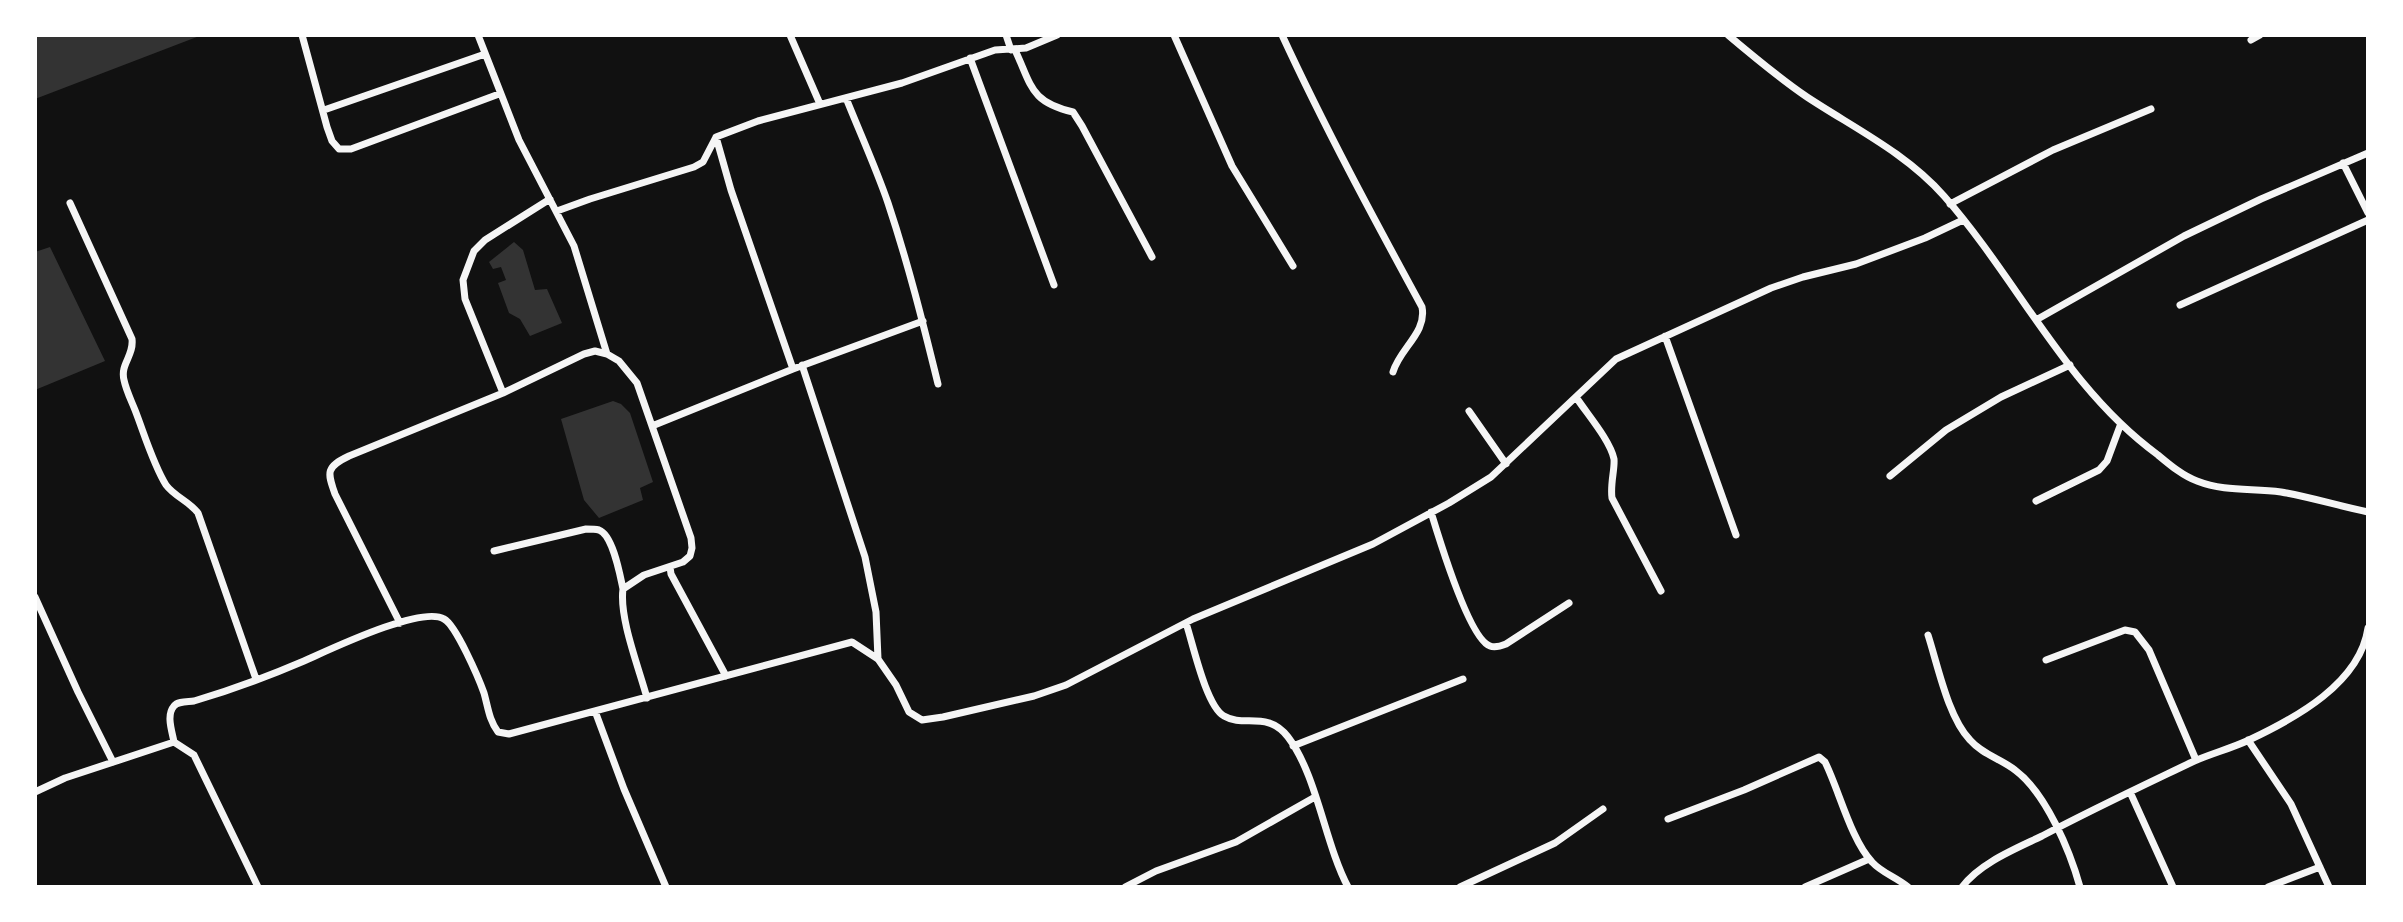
<svg xmlns="http://www.w3.org/2000/svg" width="2403" height="922" viewBox="0 0 2403 922" font-family="'Space Grotesk',sans-serif">
<rect width="100%" height="100%" fill="#111"/>
<path fill="#333" d="M35,35H202L35,99Z
M514,242L523,250L535,290L547,289L562,323L530,336L520,319L509,313L498,283L506,280L501,267L493,269L489,262Z
M50,247L105,361L35,390V252Z
M613,401L621,404L630,413L653,482L640,488L643,500L599,518L584,500L561,419Z"/>
<g fill="none" stroke-linecap="round" stroke-linejoin="round">
<path stroke="#f5f5f5" stroke-width="7" d="M302,35L327,127L332,141L339,149H351L499,94
M478,35L519,140L574,246L607,354
M790,35L820,104
M1006,35L1011,50
M1174,35L1232,166L1293,266
M1282,35C1325,128 1373,217 1422,307C1427,333 1400,348 1393,372
M1728,35C1754,57 1779,78 1807,97C1854,128 1906,153 1944,196C2018,280 2066,388 2158,455C2170,465 2183,476 2197,481C2225,492 2252,488 2281,492C2310,497 2339,506 2368,512
M2251,40L2260,35
M1015,50C1032,86 1030,102 1073,112L1082,126L1152,257
M970,58L1054,285
M846,98C860,133 876,168 888,203C908,263 923,323 938,384
M324,110L485,54
M716,137L731,190L793,369
M2343,163L2368,213
M70,203L132,339C134,356 120,364 124,380C126,390 131,400 135,410C144,433 153,464 166,485C175,497 189,501 198,513L256,679
M1950,204L2053,150L2151,109
M557,211L590,199L694,167L703,162L716,137L758,121L902,83L995,50L1026,48L1057,35
M2180,305L2368,220
M2036,320L2184,236L2261,199L2368,153
M1665,336L1736,535
M802,365L865,557L876,612L878,659
M503,393L465,299L463,280L474,251L485,240L550,199
M1576,397C1587,414 1610,440 1614,459C1615,469 1610,484 1612,498L1661,591
M1469,411L1506,464
M652,426L793,369L923,321
M1890,476L1946,430L2001,397L2070,365
M2036,501L2099,470L2107,461L2120,426
M1431,512C1438,535 1469,639 1490,646C1495,648 1501,646 1506,644L1569,603
M494,551L586,529C590,529 595,529 599,530C613,535 620,575 623,589
M670,567L671,574L726,676
M35,597L78,692L113,762
M400,623L335,494C327,472 326,467 349,456L503,393L584,354L595,351L607,354L619,361L637,383L691,538L692,548L690,556L683,562L644,575L623,589C619,618 639,668 647,698
M1186,623C1193,644 1206,706 1224,716C1244,728 1267,710 1288,737C1317,775 1325,844 1348,887
M1928,635C1938,666 1948,717 1970,740C1982,754 2001,759 2015,770C2046,793 2070,851 2080,887
M2046,660L2125,630L2135,632L2149,650L2196,760
M595,711L624,789L666,887
M2248,740L2291,804L2329,887
M1293,746L1463,679
M35,792L65,778L174,742
M2130,792L2173,887
M1668,819L1744,790L1819,757L1825,762C1839,790 1851,840 1872,862C1882,873 1896,877 1908,887
M258,887L194,755L174,742C172,731 166,715 174,706C178,701 188,702 194,701C231,690 269,676 304,661C329,650 422,605 444,619C456,625 479,679 484,693C488,707 489,720 498,732L509,734L852,642L878,659L896,685L909,712L922,720L943,717L1034,696L1066,685L1193,619L1373,544L1449,503L1491,477L1616,359L1771,288L1803,277L1856,264L1925,238L1963,220
M1125,887L1156,871L1236,842L1315,797
M1460,887L1555,843L1603,809
M1805,887L1869,859
M1962,887C1980,863 2015,849 2042,836C2091,810 2140,787 2190,763C2209,754 2230,749 2249,740C2296,718 2360,683 2368,628
M2268,887L2320,867"/>
</g>
<rect width="2403" height="922" fill="none" stroke="#ffffff" stroke-width="74"/>
</svg>
